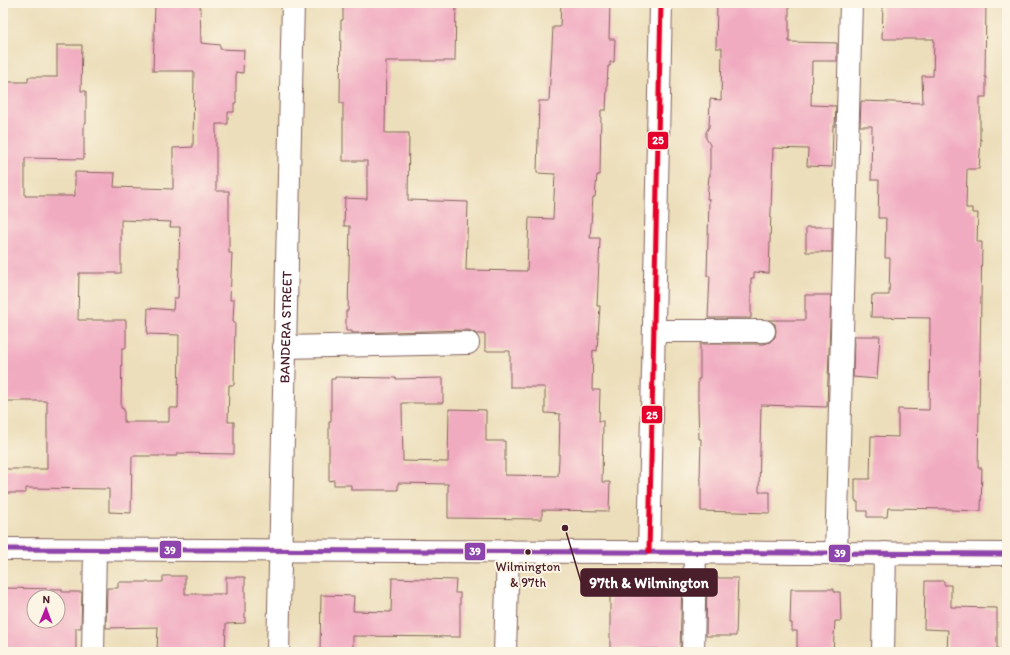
<svg xmlns="http://www.w3.org/2000/svg" width="1010" height="655" viewBox="0 0 1010 655" font-family="Itim,sans-serif">
<rect width="100%" height="100%" fill="#fcf5e5"/>
<filter id="ink" filterUnits="userSpaceOnUse"><feTurbulence type="fractalNoise" baseFrequency=".025" numOctaves="2"/><feDisplacementMap in="SourceGraphic" scale="8" xChannelSelector="R" yChannelSelector="G"/><feConvolveMatrix kernelMatrix="1 2 1 2 8 2 1 2 1" color-interpolation-filters="sRGB"/></filter>
<filter id="wash" filterUnits="userSpaceOnUse"><feTurbulence type="fractalNoise" baseFrequency=".012" numOctaves="4" result="noise"/><feDisplacementMap in="SourceGraphic" scale="16" xChannelSelector="R" yChannelSelector="G"/><feGaussianBlur stdDeviation="0.9" result="paint"/><feColorMatrix in="noise" values="0 0 0 0 0 0 0 0 0 0 0 0 0 0 0 0 0 1.4 0 .05"/><feComposite in="paint" operator="in"/></filter>
<g filter="url(#wash)">
<rect width="100%" height="100%" fill="#ecdeba"/>
<g id="blocks">
<path fill="#f1abc1" fill-rule="evenodd" d="M155,3H200L201,43L220,45V49L244,50L243,73L236,72V103H234V112H228V124H216V191H229V253H232L230,300H234L233,322H235L234,385H229L228,422H234V454L177,453V456H132L131,513L109,512V489L26,488V493H3V469H47V401H3V82H28V77H57V45H82L81,91H86V123H84V159L25,158V196H75V172L115,173L114,187L173,189V148L193,147L194,71H153ZM121,220L171,222L170,227H180L178,298H174L173,310L148,308L147,334L179,335L178,408H169V422H124V409L121,408L122,348H126V320H78L79,273H121Z
M343,3H456L455,61H386L385,133H409L408,200L468,202L466,270L527,271L529,218L553,219L555,174L537,173L539,101H549L553,27H560L561,3H610L609,39H615L614,62H610V66H608L606,110H601L600,175H597L595,197H593L590,238H600L597,306H600L597,351L593,350L592,390H600L599,421H603L602,482H610L609,511L542,510V519L448,518V484L398,483V490H351V485H334V480L329,481V422H331V379H335V377L396,378V379L443,378V403H402L403,461L448,462L449,409L486,410V441H505V475L558,476L559,459L560,414L545,413V387H510V351H485V334H476L474,332L468,330L352,333V331H346V311H348L350,226H344L345,198L367,199V161H343V103H340L341,20H343Z
M717,3H777V4L789,5V42L837,43V61H812L811,105L836,106L835,126H833L832,167L807,166L808,149L773,148L769,273L754,272V278H751V318H708L710,276H707L709,199H707L709,176H710V145L706,138V132L709,127L710,99L721,100L722,48H716Z
M883,3H986L985,77H986V97H980V139H981L979,169H967L966,208H972V213H978L977,242H982L978,468H982L981,511L951,510V509L888,508L887,517H867V511H858V502H856V500H855V479H870L871,436L898,437V409L929,410L930,318L871,317L872,295H889L890,258H885L886,218H878L879,180H871L872,126H860L861,101L923,103L922,76H933L934,39H882Z
M806,227H832V252H806Z
M805,295H831L827,407L761,405L759,492H770V513L701,511V479H700L701,439H699L698,407V379H700V344H764L770,342L775,337L776,331L775,324L768,320H805Z
M854,336H880L877,379L853,377Z
M163,576H185V594H226V577H245V623L226,624L225,652H157L158,627L106,628L107,588H118V582H163Z
M392,578L456,580L455,593H460V637L353,636V652H320L321,595L354,596L353,611L391,612Z
M707,578H738L736,636H706Z
M664,581H682L680,652H658L657,649H610V587H639V584H664Z
M925,581H944V585H951V607L997,608V652H947L948,630L924,629Z
M3,588L62,589V592H82L81,628H76V652H3ZM34,597H58V621H34Z
M791,589H834V592H840L841,621H835L833,652H797V631H792V623H790Z"/>
</g>
</g>
<g filter="url(#ink)">
<use href="#blocks" fill-opacity="0" stroke="#83625d" stroke-width="1"/>
<g fill="none" stroke-linecap="round" stroke-linejoin="round">
<g stroke="#83625d" stroke-width="24">
<g id="minor">
<path d="M654,331H764"/>
<path d="M284,347L468,343"/>
<path d="M3,549L1007,554"/>
<path d="M649,552L661,3"/>
<path d="M836,553L851,3"/>
<path d="M93,652L95,550"/>
<path id="s1" d="M278,652L293,3"/>
<path d="M505,652L508,551"/>
<path d="M693,652L695,552"/>
<path d="M883,652L885,553"/>
</g>
</g>
<use href="#minor" stroke="#fff" stroke-width="22"/>
<g stroke="#fcf5e5" stroke-width="8">
<path id="bus-1" d="M3,549L1007,554"/>
</g>
<g stroke="#fcf5e5" stroke-width="8">
<path id="bus-2" d="M649,552L661,3"/>
</g>
<use href="#bus-1" stroke="#8e44ad" stroke-width="5"/>
<use href="#bus-2" stroke="#e4002b" stroke-width="5"/>
</g>
</g>
<circle fill="#4a1f2b" stroke="#fcf5e5" stroke-width="1.5" cx="528" cy="552" r="3.5"/>
<g text-anchor="middle" stroke-width="4" stroke-linejoin="round" paint-order="stroke">
<g font-size="13" fill="#4a1f2b" stroke="#fcf5e5">
<text x="528" y="571">Wilmington<tspan x="528" dy="16">&amp; 97th</tspan></text>
</g>
<g font-size="14" fill="#4a1f2b" stroke="#fcf5e5">
<text dy="5" stroke="none"><textPath href="#s1" startOffset="325">BANDERA STREET</textPath></text>
</g>
</g>
<path fill="none" stroke="#4a1f2b" stroke-width="1.5" d="M565 528L581 582"/>
<circle fill="#4a1f2b" stroke="#fcf5e5" stroke-width="1.5" cx="565" cy="528" r="4"/>
<rect fill="#4a1f2b" stroke="#4a1f2b" stroke-width="1.5" x="581" y="569" width="136" height="27" rx="4"/>
<g font-size="15" text-anchor="middle" font-weight="bold" fill="#fff">
<text x="649" y="588">97th &amp; Wilmington</text>
</g>
<g stroke="#fcf5e5" stroke-width="1.5">
<rect x="647" y="131" width="22" height="19" rx="4" fill="#e4002b"/>
<rect x="641" y="405" width="22" height="19" rx="4" fill="#e4002b"/>
<rect x="159" y="540" width="23" height="19" rx="4" fill="#8e44ad"/>
<rect x="464" y="542" width="22" height="19" rx="4" fill="#8e44ad"/>
<rect x="828" y="544" width="23" height="19" rx="4" fill="#8e44ad"/>
</g>
<g font-size="11" text-anchor="middle" font-weight="bold" fill="#fff">
<text x="658" y="144">25</text>
<text x="652" y="419">25</text>
<text x="170" y="554">39</text>
<text x="475" y="555">39</text>
<text x="840" y="557">39</text>
</g>
<rect width="1010" height="655" fill="none" stroke="#fcf5e5" stroke-width="16"/>
<g transform="translate(46 609) rotate(1)"><circle r="19" fill="#fcf5e5" stroke="#b59f9b"/>
<path d="M0-3L7 15L0 10L-7 15Z" fill="#b5179e"/>
<text y="-6" font-size="11" font-weight="bold" text-anchor="middle" fill="#4a1f2b">N</text>
</g>
</svg>
